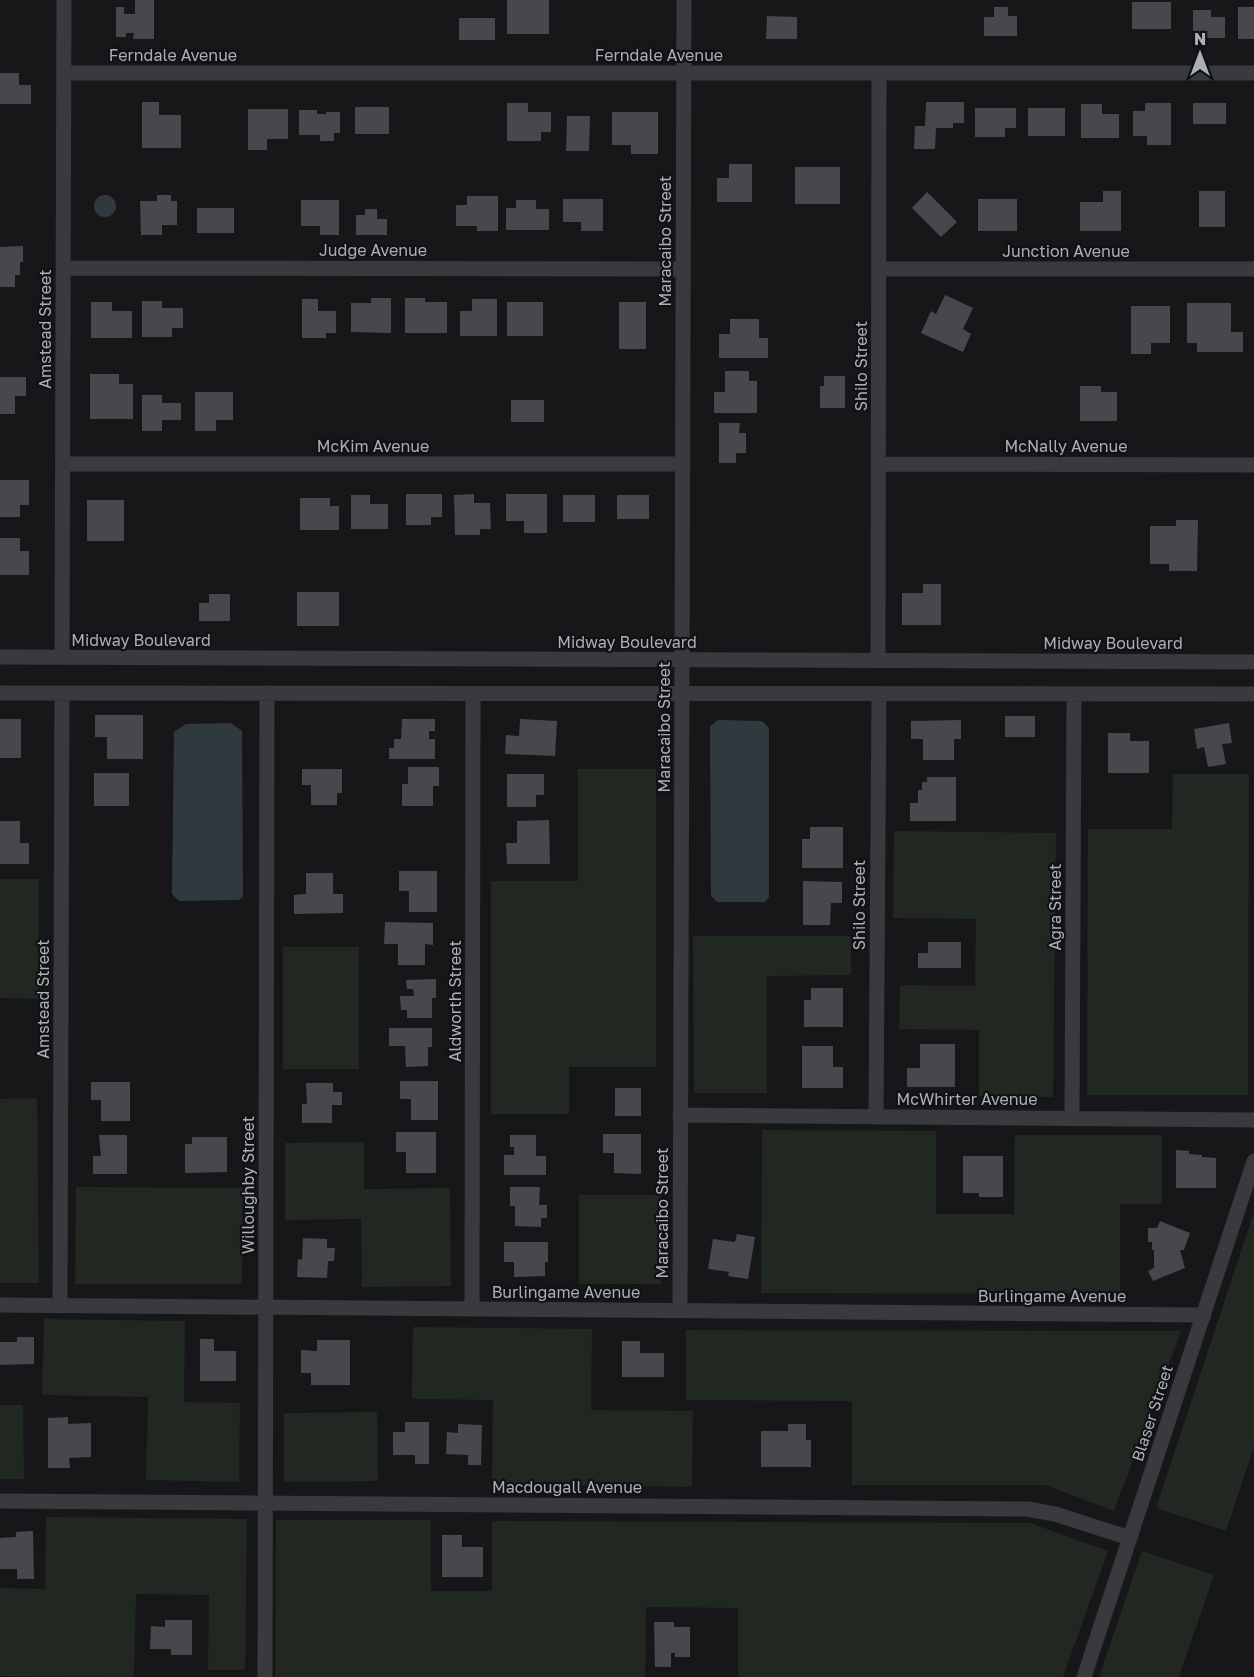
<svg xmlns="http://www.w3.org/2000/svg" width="1254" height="1677" viewBox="0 0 1254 1677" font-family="'Golos Text',sans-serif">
<rect width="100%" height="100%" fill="#171719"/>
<path fill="#212821" d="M578,769H656V1067H569V1114H491V881H578Z
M1173,774H1249L1248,1095H1087L1088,829H1172Z
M894,831L1056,833L1053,1097L979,1096V1030L899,1029L900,985L975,986L976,919L893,918Z
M0,879H39V999L0,998Z
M693,936H851V975L767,976V1093H694Z
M283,947H359V1069H283Z
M37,1098L39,1283H0V1099Z
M762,1130L936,1131V1214H1014L1015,1135H1162V1204H1120V1294L761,1293Z
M364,1142V1189L450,1188L451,1286L362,1287L361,1219L285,1220V1143Z
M76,1187L243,1188L242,1284H75Z
M579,1195H661V1284H579Z
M1254,1212V1447L1226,1531L1156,1508Z
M44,1319L185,1321L184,1402L240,1403L239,1482L146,1480L148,1397L42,1395Z
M413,1327L592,1329L591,1410L693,1411L692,1487L492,1484L493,1400L412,1399Z
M686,1330L1181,1331L1114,1511L1045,1485H852V1401L686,1400Z
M0,1405H23L24,1479H0Z
M377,1412L378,1481L284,1482V1413Z
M46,1517L247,1519L245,1670H208L209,1595L136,1594L134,1677L0,1676V1588L45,1589Z
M276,1520H431V1591H492V1521L1030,1523L1108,1551L1063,1677H738V1608L646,1607L645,1677H275Z
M1142,1551L1214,1575L1179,1677H1099Z"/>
<path fill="#303a3e" d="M94 206a11 11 0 1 1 22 0a11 11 0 1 1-22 0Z
M718,720L762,721L769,728V897L765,902H717L711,896L710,726Z
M231,723L242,731L243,896L239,900L179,901L172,894L174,732L186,724Z"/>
<path fill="#46484c" d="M135,0H154V39H133L134,33H126V37H116V7H124V14H135Z
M507,0H549V34H507Z
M1132,2H1171V29H1132Z
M994,7H1008V16H1017V36H984V17H994Z
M1238,7H1254V39H1238Z
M1193,10H1211V17H1225V38H1193Z
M767,16L797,17V39H766Z
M459,18H495V40H459Z
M0,73H19V85H31V104H0Z
M142,102H159V115H181V148H142Z
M926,102H964V123H953V128H936L935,149H914L915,126H925Z
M507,103H528V112H551V132H541V141H507Z
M1145,103H1171V145H1147V136H1133V111H1145Z
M1193,103H1226V124H1193Z
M1081,104H1102V114H1119V138H1081Z
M355,107H389V134H355Z
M975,108H1016V128H1005V137H975Z
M1028,108H1065V136H1028Z
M248,109H288V139H267V150H248Z
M299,110H317V114H326V112H340V133H334V141H320V135H299Z
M612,112H658V154H631V145H612Z
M567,116H590L589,151H566Z
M729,164H752V202H717V178H729Z
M795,167H840V204H795Z
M1103,191H1121V231H1080V202H1103Z
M1199,191H1225V227H1199Z
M927,192L957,222L941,237L912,208Z
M157,195H171V201H177V225H162V235H141L140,201H157Z
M467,196H498V231H477V226H456V205H467Z
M563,199H603V231H581V222H563Z
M978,199H1017V231H978Z
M301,200H339V235H320V226H301Z
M516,200H536V209H549V230H506V208H516Z
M197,208H234V233H197Z
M365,209H377V219H387V235H356V215H365Z
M23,246V262H20V275H15V287H0V247Z
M945,295L973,308L963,329L971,334L963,352L921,333L931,311L936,314Z
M371,298H391V333L351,332V303H371Z
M405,298H425V302H447V333H405Z
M302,299H318V311H336V333H326V338H302Z
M472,299H497V336H460V311H472Z
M142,301H162V308H183V328H172V337H142Z
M91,302H112V311H132V338H91Z
M507,302H543V336H507Z
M619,302H646V349H619Z
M1187,303H1231V332H1243V352H1197V343H1187Z
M1131,306H1170V343H1151V354H1131Z
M730,319H759V338H768V358H719V334H730Z
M725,371H749V381H757V413H714V392H725Z
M90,374H119V384H133V419H90Z
M824,376H845V408H820V386H824Z
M0,377H26V396H15V414H0Z
M1080,386H1101V392H1117V421H1080Z
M195,392H233V420H216V431H195Z
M142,395H162V403H181V420H162V431H142Z
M511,400H544V422H511Z
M719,423H740L739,433H746V453H736V463H719Z
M0,480H29V505H20V517H0Z
M406,494H442V517H431V525H406Z
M474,494V503H490L491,529H480V535H455L454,495Z
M506,494H547V533H524V521H506Z
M351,495H370V504H388V529H351Z
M563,495H595V522H563Z
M617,495H649V519H617Z
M300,498H330V506H339V530H300Z
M87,500H124V541H87Z
M1176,520H1198L1197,571H1169V564H1150V526H1176Z
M0,538H20V551H29V575H0Z
M923,584H941V625H902V593H923Z
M297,592H339V626H297Z
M209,594H230V621H199V603H209Z
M95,715H143V759H107V737H95Z
M1005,716H1035V737H1005Z
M0,719H21V758H0Z
M402,719H435V731H429V739H435V759H389V748H394V739H401Z
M520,719L557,721L555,756L505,754L506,735L519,736Z
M961,720V739H954V760H923V739H911V721Z
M1229,723L1232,743L1222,744L1226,764L1208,767L1204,747L1197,749L1194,729Z
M1108,733H1130V741H1149V773H1108Z
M408,767H439V786H433V806H402V784H408Z
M302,769H342V793H337V805H311V785H302Z
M94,773H129V806H94Z
M507,774H544V795H536V807H507Z
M927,777H956V821H910V803H918V790H922V782H927Z
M549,820L550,864H507L506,843H517V821Z
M0,821H20V843H29V864H0Z
M810,827H843V868H802V839H810Z
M399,871H437V912H409V891H399Z
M306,873H333V894H343V913L294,914V895L306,894Z
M803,881L842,882V903H831L830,925H803Z
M385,922L433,923V945L425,944V965H398V944H384Z
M928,942H961V968H918V953H928Z
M436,979V998H432V1018H407V1010H401L400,996H414L413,989H407L406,980Z
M811,988H843V1027H804V1000H811Z
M389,1028H432V1047H428V1066L406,1067L405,1046H389Z
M920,1044H955V1087H907V1068H920Z
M802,1046H833V1067H843V1088H802Z
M400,1081H438V1120H411V1099H400Z
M91,1082H130V1121H101V1100H91Z
M306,1083H333V1092H342V1105H332V1123H302V1104H307Z
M615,1088H641V1116H615Z
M396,1132H436V1173H406V1152H396Z
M603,1134H641V1174L614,1173V1153H603Z
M99,1135H127V1174H93V1156H101Z
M510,1135H536V1156H546V1175H504V1155H514V1147H510Z
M192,1137H227V1172L185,1173V1144H192Z
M1176,1150L1189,1151V1154L1202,1155V1157L1216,1158V1188H1176Z
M963,1156H1003V1197H979V1193H963Z
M510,1187H540L539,1205H547V1218H541V1227L515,1226V1206H510Z
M1160,1221L1190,1233L1184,1250H1180L1185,1268L1153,1281L1148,1271L1154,1268V1250H1152V1242H1148V1228H1157Z
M737,1234L755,1237L748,1279L728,1276L729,1272L708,1269L713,1239L735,1242Z
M303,1238L327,1239V1248H335L334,1261H328L327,1278L297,1277L298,1259L302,1260Z
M504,1242H548V1262H545V1276L514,1277V1262H504Z
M17,1337H34V1364L0,1365V1342H17Z
M200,1339H214V1351H236V1381H200Z
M317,1340H350V1385H311V1373H301V1350L317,1351Z
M622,1341H640V1353H664V1377H622Z
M68,1417V1424L91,1423V1457L69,1458L70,1468H48V1418Z
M405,1422H429V1464H415V1455H393V1432H405Z
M458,1424L482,1425L481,1465H468V1455L446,1454L447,1432L458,1433Z
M788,1424H806V1440H811V1467H761V1431H788Z
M33,1531L34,1579H17V1569H0V1538L16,1537V1532Z
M442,1535H462V1547H483V1577H442Z
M165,1620H192V1655H171V1649H150L151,1626L165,1627Z
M654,1622H674V1627H690V1657H675V1653H671V1667H655Z"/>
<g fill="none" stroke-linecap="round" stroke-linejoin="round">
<path stroke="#383a3d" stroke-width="15" d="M64,73H1254
M63,268L683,269
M879,269H1254
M63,464H683
M878,464L1254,465
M0,657L1254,662
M62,657L64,0
M878,660L879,73
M0,693L1254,694
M680,1115L1254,1120
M876,1117L879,694
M1072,1118L1074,695
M0,1305L1204,1315
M60,1306L62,693
M472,1309L473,694
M680,1311L684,0
M0,1501L1027,1509L1055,1514L1130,1538
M265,1677L267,693
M1084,1677L1254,1161"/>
</g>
<g text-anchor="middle" stroke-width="4.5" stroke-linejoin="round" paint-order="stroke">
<g font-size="16" fill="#aab0b8" stroke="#121214">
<text x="173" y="61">Ferndale Avenue</text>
<text x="659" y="61">Ferndale Avenue</text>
<text transform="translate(665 241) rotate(-90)" y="6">Maracaibo Street</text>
<text x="373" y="256">Judge Avenue</text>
<text x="1066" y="257">Junction Avenue</text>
<text transform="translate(45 329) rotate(-90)" y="6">Amstead Street</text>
<text transform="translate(861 366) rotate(-90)" y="6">Shilo Street</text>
<text x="373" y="452">McKim Avenue</text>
<text x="1066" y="452">McNally Avenue</text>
<text x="141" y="646">Midway Boulevard</text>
<text x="627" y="648">Midway Boulevard</text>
<text x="1113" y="649">Midway Boulevard</text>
<text transform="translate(664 727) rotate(-90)" y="6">Maracaibo Street</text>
<text transform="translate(859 905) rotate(-90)" y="6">Shilo Street</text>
<text transform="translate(1055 907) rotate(-90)" y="6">Agra Street</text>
<text transform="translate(43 999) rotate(-90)" y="6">Amstead Street</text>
<text transform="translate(455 1001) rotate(-90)" y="6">Aldworth Street</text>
<text x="967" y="1105">McWhirter Avenue</text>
<text transform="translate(248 1185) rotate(-90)" y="6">Willoughby Street</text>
<text transform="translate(662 1213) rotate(-90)" y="6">Maracaibo Street</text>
<text x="566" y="1298">Burlingame Avenue</text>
<text x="1052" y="1302">Burlingame Avenue</text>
<text transform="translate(1152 1413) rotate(-72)" y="6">Blaser Street</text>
<text x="567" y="1493">Macdougall Avenue</text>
</g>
</g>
<g transform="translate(1200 54)" stroke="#121214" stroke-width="4.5" paint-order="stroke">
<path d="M0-4.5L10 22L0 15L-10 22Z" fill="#aab0b8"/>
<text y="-9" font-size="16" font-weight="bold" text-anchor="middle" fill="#aab0b8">N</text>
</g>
</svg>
